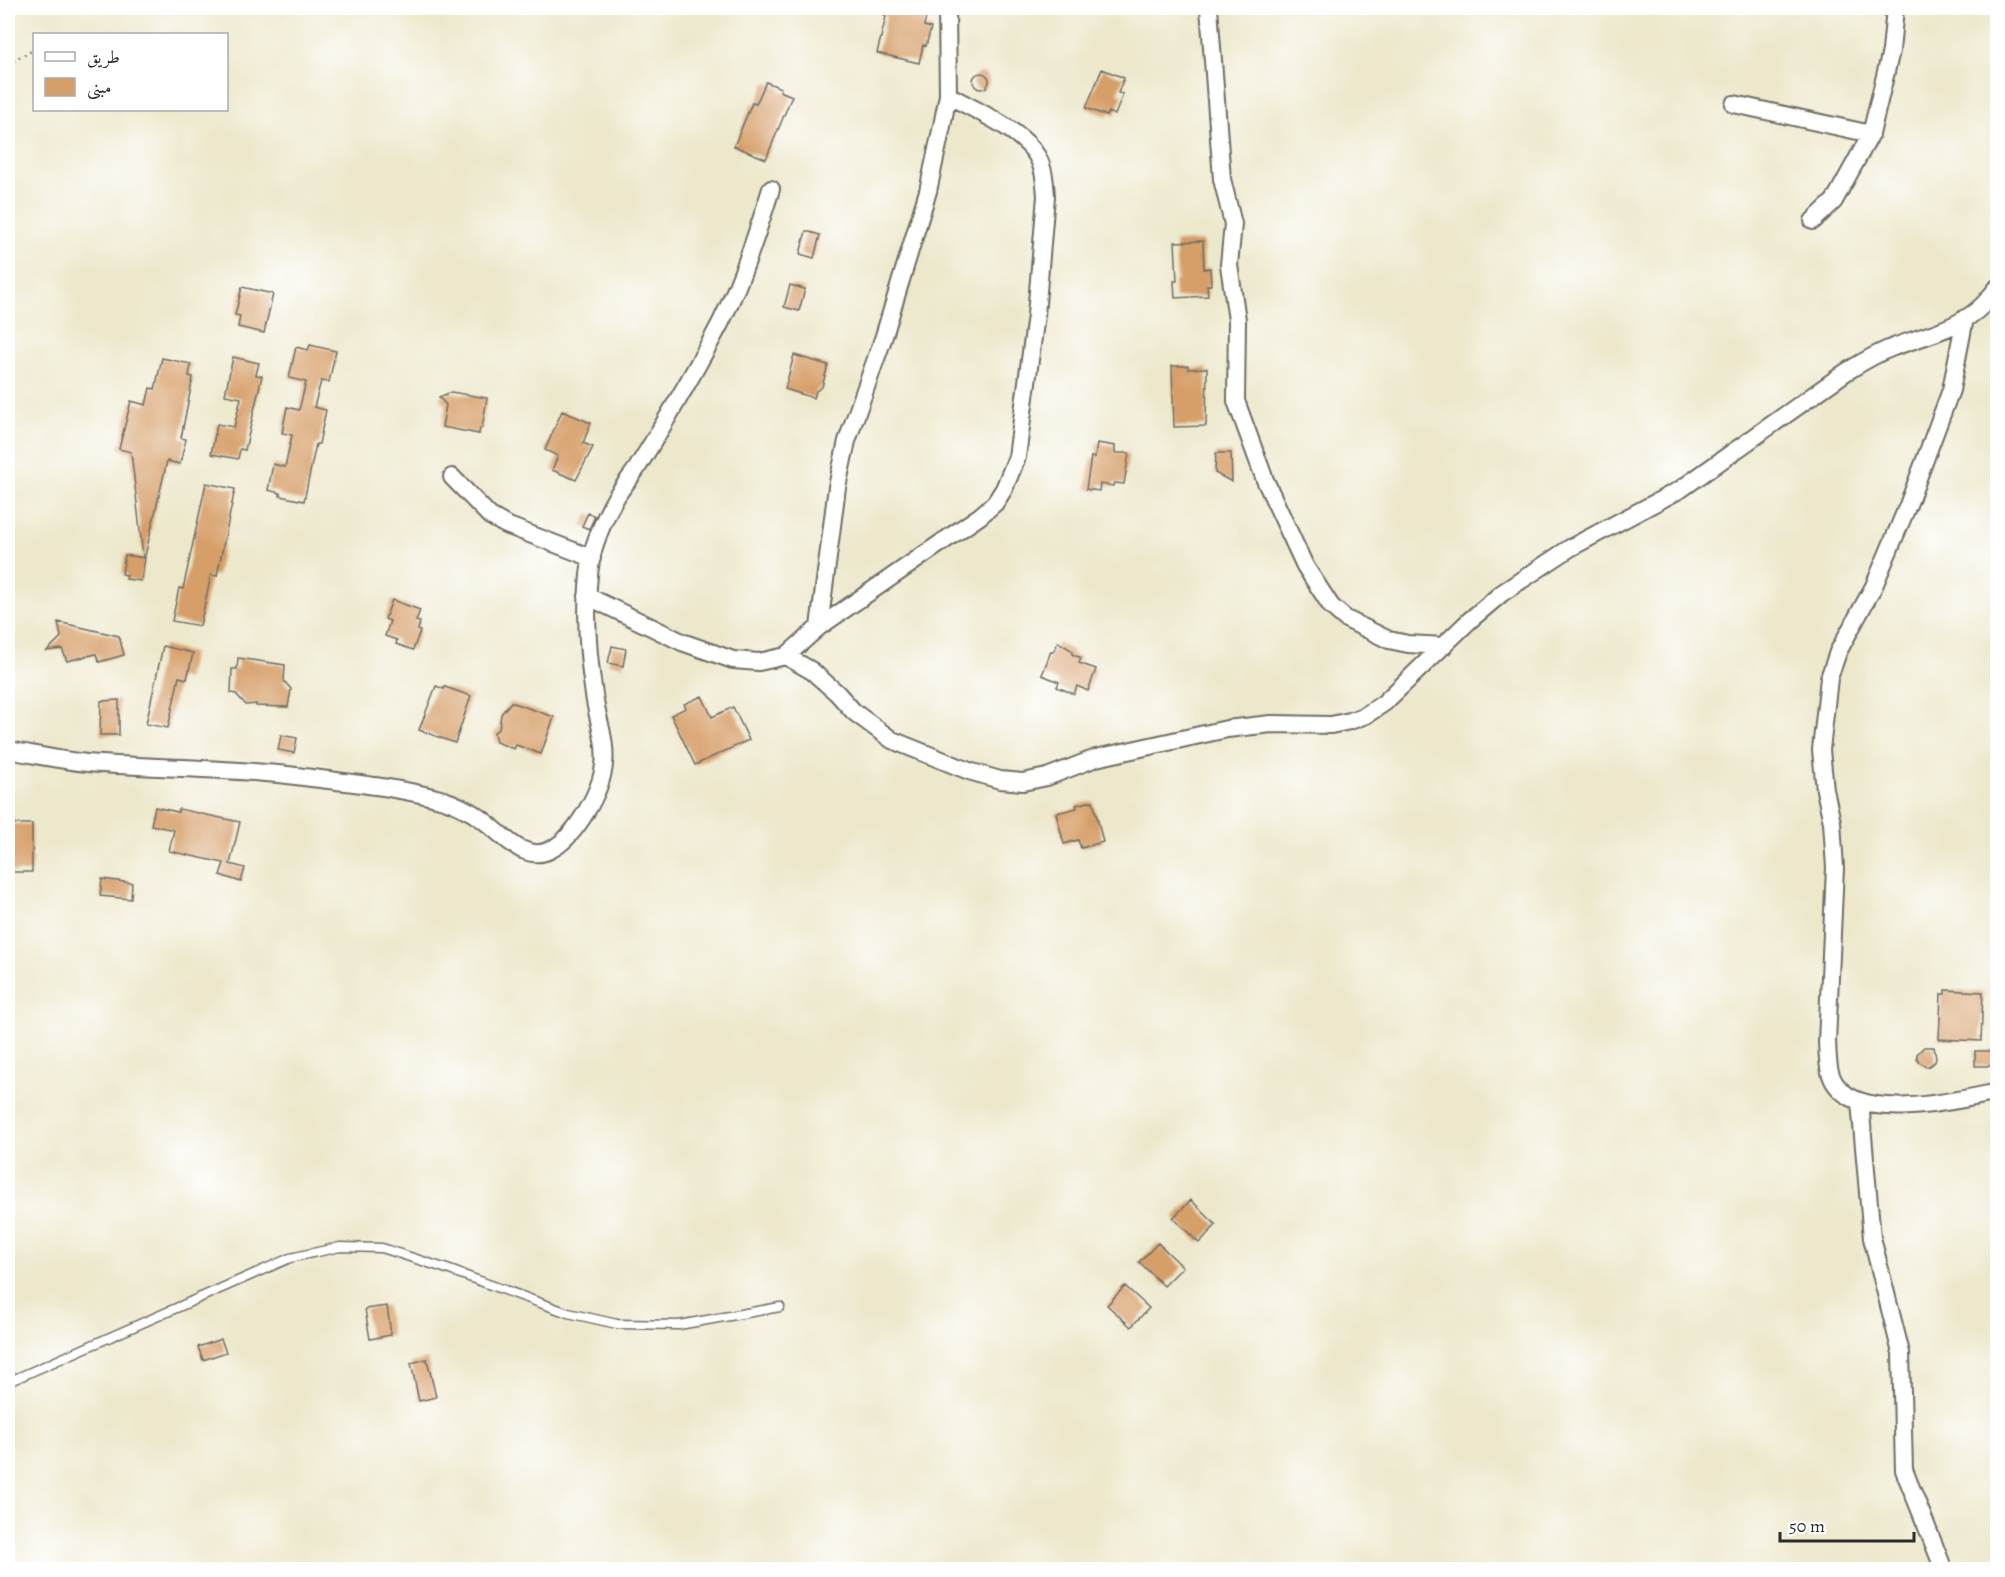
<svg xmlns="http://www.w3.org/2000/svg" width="2005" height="1577" viewBox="0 0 2005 1577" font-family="Alegreya,Amiri,serif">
<rect width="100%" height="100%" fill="#fff"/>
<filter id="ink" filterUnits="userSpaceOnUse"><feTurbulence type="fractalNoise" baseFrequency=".0167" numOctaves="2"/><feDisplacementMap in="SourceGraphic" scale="12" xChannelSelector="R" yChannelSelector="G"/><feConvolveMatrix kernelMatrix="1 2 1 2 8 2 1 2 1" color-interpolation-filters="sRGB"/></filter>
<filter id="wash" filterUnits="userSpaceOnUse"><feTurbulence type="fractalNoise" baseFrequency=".008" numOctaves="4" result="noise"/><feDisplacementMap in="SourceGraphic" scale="24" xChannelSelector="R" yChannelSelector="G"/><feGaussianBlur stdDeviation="1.35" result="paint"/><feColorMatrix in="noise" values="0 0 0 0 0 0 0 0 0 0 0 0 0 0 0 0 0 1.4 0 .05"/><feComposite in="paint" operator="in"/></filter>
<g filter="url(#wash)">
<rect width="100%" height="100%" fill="#ede8cc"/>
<g id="blocks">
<path fill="#d69e68" d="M879,8H928L924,26L931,28L926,46L923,45L919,63L877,53L886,17Z
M1102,69L1124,78L1118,93L1123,94L1115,115L1109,112L1107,116L1086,108Z
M973 81a8 8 0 1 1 16 0a8 8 0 1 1-16 0Z
M766,82L781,88L780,91L792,96L766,159L734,146L752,103L756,104Z
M806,231L820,235L814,258L800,254Z
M1203,241L1204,269L1210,268L1211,285H1207L1208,296L1175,298L1174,281H1177L1175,242Z
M790,285L805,289L799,311L784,307Z
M242,287L273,294L264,333L238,327L240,316L235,315Z
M310,345L336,351L329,382L321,381L314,407L326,410L319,444H316L304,501L280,496V493L268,490L273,464L285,467L292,435L282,433L287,407L299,410L306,382L289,378L296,347L308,350Z
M794,355L828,365L822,387L816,391L814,398L785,389Z
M233,357L259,363L256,375L262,376L245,450L240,449L238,459L211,454L217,424L234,427L241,398L225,395Z
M162,358L191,364L189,376L193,377L181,438L186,439L180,464L167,461L145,556H143L131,452L119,449L131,401L146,405L150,388L155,389Z
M1172,366H1188V369L1207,368L1206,426L1174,427Z
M451,392L487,398L482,428H480L479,434L442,427L446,405L439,397Z
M562,411L591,423L583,443L593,447L576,480L552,470L558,456L545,450Z
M1097,443L1115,446V453H1129L1124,484L1114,483L1113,486L1100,484L1099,491L1086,489L1091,457L1095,458Z
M1216,453H1231L1232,482L1215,473Z
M206,483L235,489L217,576L211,575L200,626L172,621L179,588L183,589Z
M588,513L595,516L589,529L582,526Z
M125,555L145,558L141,581L126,579L127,575L122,574Z
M392,600L420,610L416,621L420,622L418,630L420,631L413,650L396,644L397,640L385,636L390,621L385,619Z
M58,622L119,636L124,655L99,662L96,654L67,661L62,649L47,651L61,637Z
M1058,642L1073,651L1072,654L1081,658L1079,663L1096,669L1088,691L1077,686L1074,694L1057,687L1059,682L1042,675L1051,651L1053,652Z
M163,646L193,653L187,679L179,677L168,728L146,724Z
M612,646L626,649L623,666L608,663Z
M238,658L285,665L284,681L291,689L288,707L256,706V704L246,705L236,694L231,693L232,669H237Z
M436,686L444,689L445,687L471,696L455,743L419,730Z
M702,696L712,717L733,707L749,740L695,765L671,715L686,708L684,704Z
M119,700V735H100L101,701Z
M511,702L554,717L541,754L516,745L514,749L496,742L494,732L499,729L501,714Z
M281,735L297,738L294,753L278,750Z
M1093,801L1103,842L1081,848L1078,840L1064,844L1056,813L1077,808L1076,805Z
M155,807L178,812L179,809L240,822L230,864L245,868L241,882L220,875L224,863L169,851L174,830L151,825Z
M8,824H32V872H8Z
M102,879L132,883L131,899L100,896Z
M1945,990L1983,992L1981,1041L1939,1039L1941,994H1945Z
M1924,1047H1934L1936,1058L1935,1062L1927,1067L1919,1062L1917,1058V1054Z
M1975,1051H1993V1066H1975Z
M1191,1200L1216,1225L1199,1243L1173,1218Z
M1158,1243L1183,1267L1164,1286L1139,1262Z
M1125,1286L1149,1308L1131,1327L1107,1305Z
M387,1306L391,1335L370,1339L365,1309Z
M221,1339L226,1352L203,1360L198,1347Z
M427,1359L436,1397L419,1401L411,1363Z"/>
</g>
</g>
<g filter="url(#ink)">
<use href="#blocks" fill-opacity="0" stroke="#6f6d63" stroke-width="1.5"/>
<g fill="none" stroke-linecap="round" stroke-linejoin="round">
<g stroke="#6f6d63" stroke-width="11">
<path id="lane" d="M8,1382L290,1258L340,1247L382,1248L444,1268L568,1313L617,1324L679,1325L780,1307"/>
</g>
<g stroke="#6f6d63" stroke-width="20">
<path id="street" d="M1209,8L1222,179L1233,224L1229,265L1237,320L1236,401L1265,480L1305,566L1331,606L1346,619L1389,640L1408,644L1444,646
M1734,104L1871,134
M1813,221L1834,201L1871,134L1891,51L1895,8
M1965,318L1951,390L1908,505L1874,586L1838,652L1829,678L1821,750L1825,790L1832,822L1835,868L1827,1042C1828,1057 1827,1074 1837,1086C1866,1123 1959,1100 1998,1092
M452,477L490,516L506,525L592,558
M587,596L682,642L733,660L759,662L786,656L819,627L980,516L995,503L1004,489L1017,457L1036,315L1046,196C1045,182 1044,168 1037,156C1021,129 974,110 948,95
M819,627L837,487L847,441L884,336L928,191L942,126L948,95L947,8
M786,656L812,671L837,693L854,712L892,740L969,771L1000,780L1023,782L1047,777L1096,758L1227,729L1271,724L1331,725L1350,721L1366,715L1384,703L1470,620L1502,593L1570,548L1681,489L1846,372C1861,363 1875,354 1891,348C1922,336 1959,329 1983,305C1988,300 1993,293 1998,287
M8,750C39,755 71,763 103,764C157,768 211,768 265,773C286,774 308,778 329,780C368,785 406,789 444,800C456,804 468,810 479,817C499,830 523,864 550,850C575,838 601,792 604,765C607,742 597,718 594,695C587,650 584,604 591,560C594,541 608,510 618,494C624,485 631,477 637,468C663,426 688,383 712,339C737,295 756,237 771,189
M1860,1102L1872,1238L1901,1353L1904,1470L1944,1570"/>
</g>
<path stroke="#6f6d63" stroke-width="3" stroke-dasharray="1.5 4.5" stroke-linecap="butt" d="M8,63L34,50"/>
<use href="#lane" stroke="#fff" stroke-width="8"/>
<use href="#street" stroke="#fff" stroke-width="16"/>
</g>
</g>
<rect width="2005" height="1577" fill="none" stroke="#fff" stroke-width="30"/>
<rect x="33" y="33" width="195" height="78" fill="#ffffff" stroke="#aaaaaa" stroke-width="1.5"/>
<rect x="45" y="52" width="30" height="9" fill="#ffffff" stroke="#aaaaaa" stroke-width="1.5"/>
<text x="87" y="63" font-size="18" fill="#2b2b2b">طريق</text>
<rect x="45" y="78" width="30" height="18" fill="#d69e68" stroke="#aaaaaa" stroke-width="1.5"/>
<text x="87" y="93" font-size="18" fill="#2b2b2b">مبنى</text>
<path d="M1780 1532v9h134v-9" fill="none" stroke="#2b2b2b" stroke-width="3"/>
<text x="1789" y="1532" font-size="18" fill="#2b2b2b" stroke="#ffffff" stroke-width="4.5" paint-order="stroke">50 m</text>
</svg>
